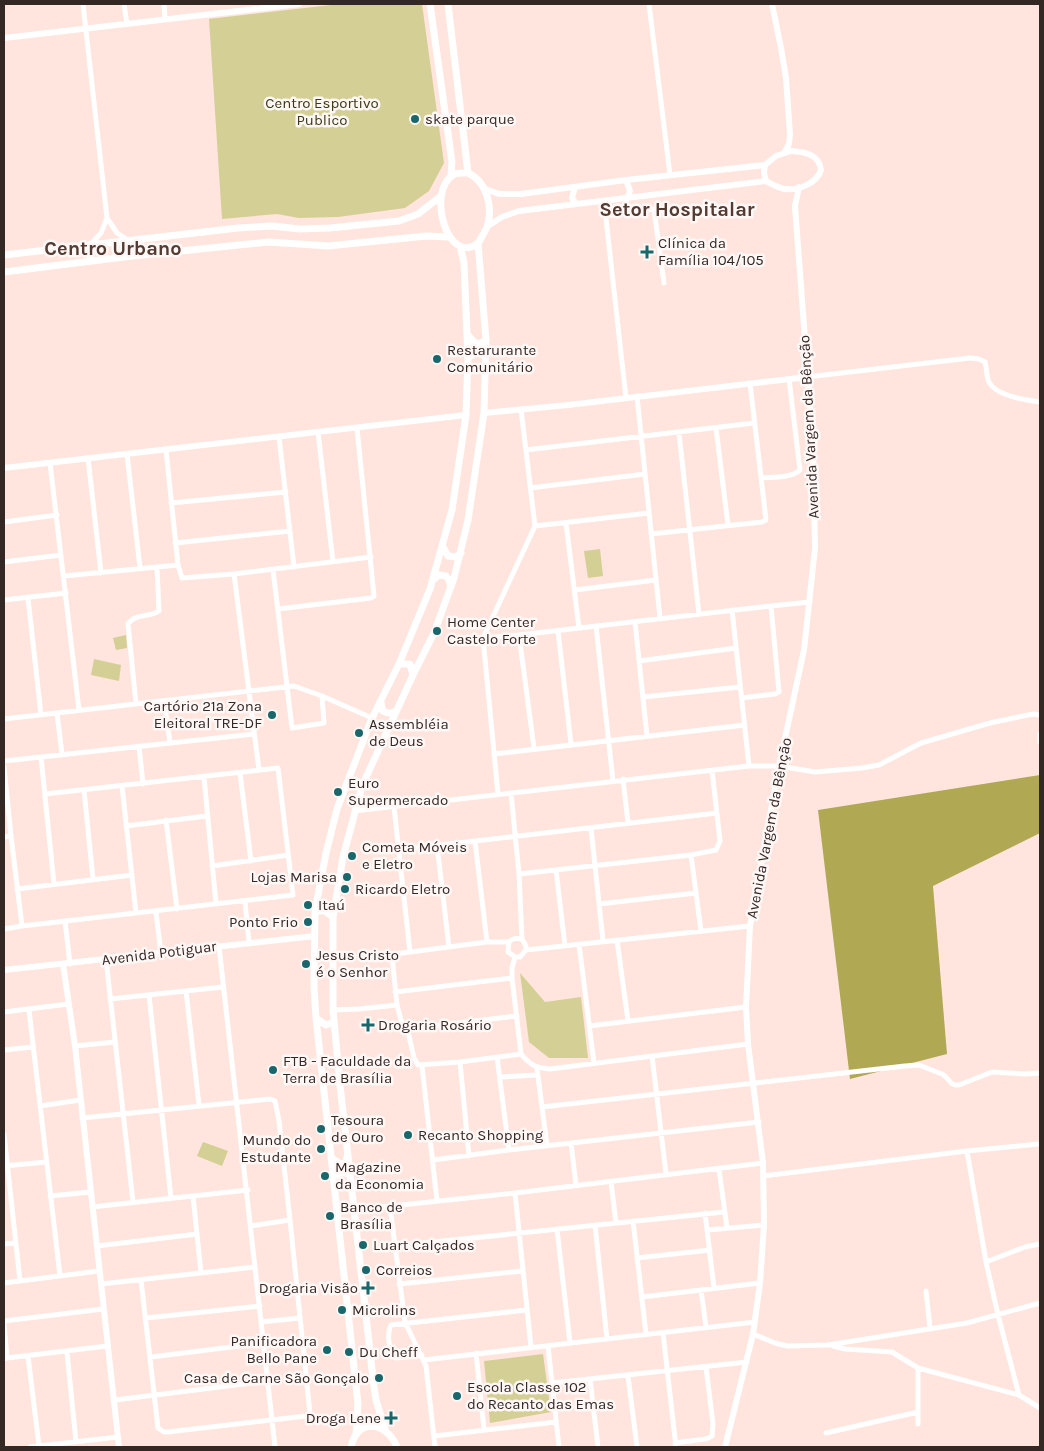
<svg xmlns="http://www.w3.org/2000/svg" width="1044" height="1451" viewBox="0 0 1044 1451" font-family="Karla,sans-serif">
<rect width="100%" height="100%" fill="#ffe5dd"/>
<path fill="#d4cf95" d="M340,4H422L444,163L429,191L405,208L338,217L299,218L277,214L222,219L209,19Z
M600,549L603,576L588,578L584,551Z
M126,635L127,648L116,650L113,638Z
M94,659L121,665L119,681L91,675Z
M520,973L545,1002L581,997L588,1058H549L529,1042Z
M203,1142L228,1151L222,1166L197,1156Z
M543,1354L551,1412L490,1423L484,1361Z"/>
<path fill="#b1a854" d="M1040,775V833L933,886L947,1054L850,1079L818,810Z"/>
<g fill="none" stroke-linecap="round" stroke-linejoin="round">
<path stroke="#fff" stroke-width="5" d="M83,4L107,218L101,233L91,244
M124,4L127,24
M164,4L165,19
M649,4L670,175
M604,201L626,398
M605,216L654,209L664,283
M107,218L117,233L128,240
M807,377L970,358L979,359L985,362C987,369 986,376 989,382C996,396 1026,400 1040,402
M637,396L660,618
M716,428L728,525
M318,432L333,562
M679,433L699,614
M279,437L294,567
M166,450L178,565L182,578L234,574L371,557
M526,450L754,423
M127,454L140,568
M88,458L101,573
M50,463L79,710
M762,478C773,477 792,478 800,470L789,379
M530,488L645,474
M171,503L286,492
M4,522L57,515
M566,523L579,628
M535,526L649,513
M651,534L762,522L766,520L750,383
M175,543L290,531
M4,562L61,555
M273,570L292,728L324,723L322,696
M234,574L259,770
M64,576L178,565
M575,590L656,580
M28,598L41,715
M4,600L66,593
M278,609L371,598L374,596L357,428
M732,610L749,766
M635,622L647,736
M596,626L613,781
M558,631L571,744
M519,635L534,748
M483,638L519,635L771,606
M639,661L736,648
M643,697L740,687
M742,698L775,694L779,692L771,606L810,602
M164,701L170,742
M136,704L128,624C135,613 149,618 159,611L157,567
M57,713L62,754
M4,719L294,686L322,696L372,718
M1040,734V742
M139,746L143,784
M494,754L745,725
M41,757L54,884
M4,761L254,734
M4,767L11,836L4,837
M240,773L251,861
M204,777L216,904
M623,779L628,823
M122,786L136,913
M84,790L93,879
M511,793L519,874L522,939L526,946V950
M498,794L483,638L535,526L521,409
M394,807L410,952L394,954L392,956L397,1005L401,1020L409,1036L414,1058L418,1065L460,1062L521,1054C530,1065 536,1068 550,1069L748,1044
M354,811L749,766H779L815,772L862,768L879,765L921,743L990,723L1033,714L1040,715
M166,820L177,909
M126,826L207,816
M591,828L603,941
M11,836L22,926
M475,841L487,942
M437,845L449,947
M398,850L717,813
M691,855L701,931
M212,866L288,855
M556,870L565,946
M519,874L691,855L716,850L720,841L712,770
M17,889L132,875
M245,902L249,942
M599,904L696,893
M156,912L161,954
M65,921L70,964
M4,929L22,926L293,895L278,768L45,794
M617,940L628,1021
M509,942L508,952L515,957H520L526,950L750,926
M579,944L594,1063
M219,946L275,1447
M410,952L487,942H509C513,938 516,938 522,939
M515,957L512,968V978L521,1054
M106,959L133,1202
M186,991L199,1105
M395,992L512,978
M149,995L171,1198
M110,999L223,987
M29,1010L60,1276
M333,1010L359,1009L397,1005
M4,1012L69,1004
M589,1026L746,1007
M406,1029L517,1016
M75,1046L115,1042
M4,1050L33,1047
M652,1056L666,1174
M497,1057L509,1150
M460,1062L469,1156
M422,1066L437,1201
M537,1068L547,1146
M500,1077L537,1075
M40,1106L80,1100
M542,1107L905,1066L919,1065L942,1074C950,1078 949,1086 959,1085L992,1072L1026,1074L1040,1073
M82,1118L270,1099L275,1101L279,1121L290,1220L310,1414L306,1416L168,1432H164L158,1428L141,1280
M4,1134L20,1281
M571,1143L576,1185
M967,1151L986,1262L998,1315L1019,1395
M433,1160L509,1150L759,1122
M4,1166L46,1162
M719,1169L727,1228
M763,1176L967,1151L1039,1144
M611,1182L616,1223
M515,1193L531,1347
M50,1196L90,1192
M193,1196L201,1273
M92,1207L248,1190
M390,1207L405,1322L426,1366L435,1447
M354,1210L515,1193L763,1163
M705,1213L714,1288
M633,1221L646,1334
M595,1225L607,1339
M251,1226L290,1220
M557,1229L570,1343
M708,1230L764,1225
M4,1244L15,1243
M97,1246L197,1234
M395,1246L724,1212
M637,1258L710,1250
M986,1262L1025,1247L1040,1244
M4,1283L99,1271
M101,1284L255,1267
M399,1284L522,1271
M701,1290L706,1327
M926,1291L930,1328
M642,1297L760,1283
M146,1318L260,1306
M4,1321L103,1309
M261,1322L300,1318
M4,1323L7,1358L4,1359
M663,1333L676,1447
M753,1334L775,1343L787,1346L828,1345L967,1323L1040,1303
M548,1346L559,1447
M833,1346L845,1349L892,1352L918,1368L1019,1395L1040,1408
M67,1352L76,1442
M476,1353L484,1429
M422,1355L396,1358C388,1352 387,1333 391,1325L527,1310
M28,1356L39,1446
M151,1357L264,1343
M7,1358L107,1346
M424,1360L755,1322
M628,1376L637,1447
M590,1379L598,1447
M552,1383L747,1362
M115,1400L269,1381
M918,1424V1368
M826,1433L918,1412
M434,1436L556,1422
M675,1443L706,1439L712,1436L713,1424L706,1367
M30,1447L118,1437"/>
<path stroke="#fff" stroke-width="6" d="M772,4L781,48L786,78L790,134L789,144L784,153
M4,38L299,4
M791,151C805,152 819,154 821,170C817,183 798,191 785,189C778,188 772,184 766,181L764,173L765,165L776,156Z
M626,180L630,191L627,199
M575,187L572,198L576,204
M485,189L499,194H521L626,180L765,165
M488,226L502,217L519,211L766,181
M484,413L568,405L807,377
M4,468L466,415
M63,964L75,1046L119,1447
M4,970L315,936
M725,1447L753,1334L760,1283L764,1225L763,1163L748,1044L746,1007L750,926L779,766L804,650L815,548L813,446L795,206L799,187"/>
<path stroke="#fff" stroke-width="7" d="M430,4L452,162L451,176
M448,4L468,173
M468,173C489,183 495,214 484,233C482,236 480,241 478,243C448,267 426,192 453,175C457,172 463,173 468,173Z
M91,244L88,253L92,261
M4,255L238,228L272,226L300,229L330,228L399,221L418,214L441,196
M4,272L132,256L269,242L328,246L426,236L449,237
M468,335L474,342L480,344L486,340
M468,358L475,353L483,354L485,357
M443,547L448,556L456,557L461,553
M434,579L439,575L446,576L449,580L451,587
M399,664H410L413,675
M381,702L382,710C387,714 391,714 396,711
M315,911H325L333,917
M317,1019L326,1025L334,1022
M331,1158L339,1163L343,1164L346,1162L347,1157
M333,1177L344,1172L349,1175
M385,1429L376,1400L374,1387L340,1085L333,1010V917L343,857L362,786L413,675L434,633L454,578L468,520L484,413L486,340L478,243
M356,1435L358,1404L316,1018L314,987L315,911L326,853L337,809L372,718L399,664L430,589L452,510L466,415L468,358L464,263L460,246
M351,1447C357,1417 387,1422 397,1447"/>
</g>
<g fill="#19666b" stroke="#fdf7f5" stroke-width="2">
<circle cx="415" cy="119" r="5"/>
<path d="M644.5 244.5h5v5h5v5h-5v5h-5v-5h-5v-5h5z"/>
<circle cx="437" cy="359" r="5"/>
<circle cx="437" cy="631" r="5"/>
<circle cx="272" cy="715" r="5"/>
<circle cx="359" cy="733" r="5"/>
<circle cx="338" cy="792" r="5"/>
<circle cx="352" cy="856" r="5"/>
<circle cx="347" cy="877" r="5"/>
<circle cx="345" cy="889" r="5"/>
<circle cx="308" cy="905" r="5"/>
<circle cx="308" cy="922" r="5"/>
<circle cx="306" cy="964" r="5"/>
<path d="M365.5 1017.5h5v5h5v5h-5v5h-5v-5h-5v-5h5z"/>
<circle cx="273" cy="1070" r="5"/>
<circle cx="321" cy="1129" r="5"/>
<circle cx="408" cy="1135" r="5"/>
<circle cx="321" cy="1149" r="5"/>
<circle cx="325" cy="1176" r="5"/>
<circle cx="330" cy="1216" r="5"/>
<circle cx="363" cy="1245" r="5"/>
<circle cx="366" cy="1270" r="5"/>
<path d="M365.5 1280.5h5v5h5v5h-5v5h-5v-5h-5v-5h5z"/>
<circle cx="342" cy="1310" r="5"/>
<circle cx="327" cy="1350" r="5"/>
<circle cx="349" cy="1352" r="5"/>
<circle cx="379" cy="1378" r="5"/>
<circle cx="457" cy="1396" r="5"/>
<path d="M388.5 1410.5h5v5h5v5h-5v5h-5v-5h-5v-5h5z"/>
</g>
<g text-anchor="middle" stroke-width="5" stroke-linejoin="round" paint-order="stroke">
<g font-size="15" fill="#3d3915" stroke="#fdf7f5">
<text x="322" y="108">Centro Esportivo<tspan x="322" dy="17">Publico</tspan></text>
</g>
<g font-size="15" fill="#342825" stroke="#fdf7f5" text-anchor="start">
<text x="425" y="124">skate parque</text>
<text x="658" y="248">Clínica da<tspan x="658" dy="17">Família 104/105</tspan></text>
<text x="447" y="355">Restarurante<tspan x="447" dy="17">Comunitário</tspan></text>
<text x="447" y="627">Home Center<tspan x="447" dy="17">Castelo Forte</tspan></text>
<text x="262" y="711" text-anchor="end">Cartório 21ª Zona<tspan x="262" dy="17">Eleitoral TRE-DF</tspan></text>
<text x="369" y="729">Assembléia<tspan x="369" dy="17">de Deus</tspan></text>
<text x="348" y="788">Euro<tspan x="348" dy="17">Supermercado</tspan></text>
<text x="362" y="852">Cometa Móveis<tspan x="362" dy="17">e Eletro</tspan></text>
<text x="337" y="882" text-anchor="end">Lojas Marisa</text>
<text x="355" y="894">Ricardo Eletro</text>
<text x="318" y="910">Itaú</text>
<text x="298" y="927" text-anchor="end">Ponto Frio</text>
<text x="316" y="960">Jesus Cristo<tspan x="316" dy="17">é o Senhor</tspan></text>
<text x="378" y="1030">Drogaria Rosário</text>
<text x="283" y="1066">FTB - Faculdade da<tspan x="283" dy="17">Terra de Brasília</tspan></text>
<text x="331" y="1125">Tesoura<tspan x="331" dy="17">de Ouro</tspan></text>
<text x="418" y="1140">Recanto Shopping</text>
<text x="311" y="1145" text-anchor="end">Mundo do<tspan x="311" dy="17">Estudante</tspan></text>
<text x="335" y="1172">Magazine<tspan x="335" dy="17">da Economia</tspan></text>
<text x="340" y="1212">Banco de<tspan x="340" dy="17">Brasília</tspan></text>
<text x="373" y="1250">Luart Calçados</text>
<text x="376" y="1275">Correios</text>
<text x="358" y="1293" text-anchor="end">Drogaria Visão</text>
<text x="352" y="1315">Microlins</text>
<text x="317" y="1346" text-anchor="end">Panificadora<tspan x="317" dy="17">Bello Pane</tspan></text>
<text x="359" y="1357">Du Cheff</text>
<text x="369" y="1383" text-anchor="end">Casa de Carne São Gonçalo</text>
<text x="467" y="1392">Escola Classe 102<tspan x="467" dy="17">do Recanto das Emas</tspan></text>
<text x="381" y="1423" text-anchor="end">Droga Lene</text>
</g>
<g font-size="15" fill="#342825" stroke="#fdf7f5">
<text transform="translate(809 427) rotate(-93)" y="5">Avenida Vargem da Bênção</text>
<text transform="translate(769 828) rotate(-79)" y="5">Avenida Vargem da Bênção</text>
<text transform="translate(159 953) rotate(-7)" y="5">Avenida Potiguar</text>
</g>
<g font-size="20" font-weight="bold" fill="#533a32" stroke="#fdf7f5">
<text x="677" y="216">Setor Hospitalar</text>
<text x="113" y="255">Centro Urbano</text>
</g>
</g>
<rect width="1044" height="1451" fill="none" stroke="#342825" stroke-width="10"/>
</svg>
